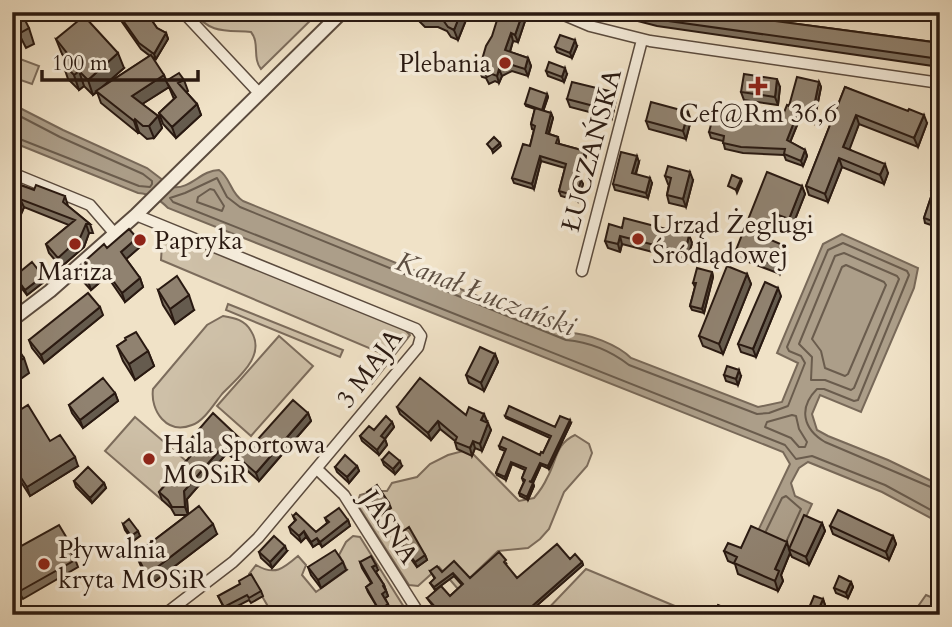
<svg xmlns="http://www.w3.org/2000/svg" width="952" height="627" viewBox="0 0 952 627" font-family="Cardo,serif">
<rect width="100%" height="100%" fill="#f0e2c7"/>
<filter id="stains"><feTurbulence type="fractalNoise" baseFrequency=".00286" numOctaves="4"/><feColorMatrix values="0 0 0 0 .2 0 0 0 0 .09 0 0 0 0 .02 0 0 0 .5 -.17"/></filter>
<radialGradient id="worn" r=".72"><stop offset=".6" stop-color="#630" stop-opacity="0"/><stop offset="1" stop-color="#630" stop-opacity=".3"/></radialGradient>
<path fill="#cec0a8" stroke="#7c6c5c" stroke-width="2" d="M193,12H319L261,69C252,58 260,43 251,32C225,30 211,34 193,12Z
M12,56L39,66L32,84L12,77Z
M163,229L403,328L410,335L371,385L381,353L161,260Z
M228,304L343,350L340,357L226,310Z
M223,316C235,318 245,320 251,331C267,356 237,378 222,394C214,404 204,421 192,425C167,435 150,411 153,389L207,325Z
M279,336L313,366L251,436L217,406Z
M135,417L192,466L162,500L105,451Z
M575,435L589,444L592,453L587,466L564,492L549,529L540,539L528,548L498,551L458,589L439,567L418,586L409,585L357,504L360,495L374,491H387L392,483L417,477L430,464L448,455L463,451L473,454L519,501L534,498C539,492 544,485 547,478C557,461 555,444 575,435Z
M353,536L360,537L409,615H273L249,574L256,565C275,576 283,569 298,556L306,565L302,575L316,592L347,570L339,555L346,542Z
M586,569L694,614L696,615H542Z
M926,595L940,601V615H912Z"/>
<path fill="#ac9e89" stroke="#786959" stroke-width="2" d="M12,104L63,130L147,168L172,187C190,190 201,170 219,170C231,178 230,193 243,201L569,333C588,333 618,345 631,358L758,407L782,402L798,363L777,353L823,244L842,234L918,268L914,288L861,412L820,395L812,414L817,430L828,436L888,460L940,485V523L882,492L808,462L799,468L791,483L795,496L812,504L790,551L755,537L790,464L783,452L168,208C159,199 151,194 138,193L12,142Z"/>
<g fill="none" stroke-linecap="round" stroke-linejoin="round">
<path stroke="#6a5c4d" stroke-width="2" d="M12,112L60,137L143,174L152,181V184L150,187L139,186L12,136
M210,189L214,190L224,206L222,211L197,202L198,197Z
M844,253L897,276L899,279L854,388L851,390L825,380H811L812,357L799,344L835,256Z
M846,265L884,282L886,285L848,374L845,376L825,368L821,351L812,339L842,267Z
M792,415L796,416L799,429L807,442L805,447H799L791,438L765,427L767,422Z
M940,491L825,442C803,429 798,408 817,389H824L854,401L858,400L909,275L907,271L843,243L828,250L787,347L789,351L801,356L805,363L788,406L769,413L757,414L629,365C611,351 588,342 566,340L240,207L227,197L217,178L185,193L170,198L173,202L785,445L796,459L812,456L885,485L940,515
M766,531L782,498L786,496L801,509L787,540"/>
<g stroke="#5b4b3e" stroke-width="13">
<path id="minor" d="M183,12L259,93
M557,12L590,26L650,41L940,83
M12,173L90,205L115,234
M136,215L416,329L421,336L418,347L258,538L233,562L164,615
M582,271L642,40
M317,469L344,495L420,615"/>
</g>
<g stroke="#5b4b3e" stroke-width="16">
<path id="tertiary" d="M12,320L50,291L136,215L342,12"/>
</g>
<use href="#minor" stroke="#f5ecdb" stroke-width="10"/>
<use href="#tertiary" stroke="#f5ecdb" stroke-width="12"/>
</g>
<path fill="#7c7060" stroke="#291911" stroke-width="2" d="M12,12L29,28L34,44L26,48L12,20Z
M115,12H146L157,28L166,33L168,39L156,59L152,57L166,81L184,80L188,91L186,92L197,104L201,115L176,138L163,124L159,113L174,99L169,87L142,104L158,116L162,128L154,138L147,139L139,132L138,133L101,103L97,92L93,95L84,86L79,90L68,79L63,64L67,60L62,54L56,39L124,68L103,86L150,56L141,49Z
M410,12L469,13L458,40L451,37L447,31L438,27H425Z
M603,12H707L940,43V67L657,26Z
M526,18L518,42L513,41L510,52L528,58L531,66L528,76L512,71L502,76L499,83L495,81L489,84L486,78L482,77L479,70L504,19Z
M577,46L572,58L557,52L555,47Z
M546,71L567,74L564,82L548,76Z
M819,82L821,87L814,122L800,118L790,142L805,150L807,156L803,166L786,160L784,155L743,153L725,149L723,141L711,138L709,132L745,119L781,120L789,106Z
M780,87L778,105L744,100L741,92Z
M845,87L927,123L918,147L859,124L849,149L888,173L884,184L842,167L828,202L809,195L806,186Z
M547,94L548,97L543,111L551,113L553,118L549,134L558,137L559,141V144L585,151L586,156L580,179L583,184L578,201L561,196L559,191L565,168L541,161L534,189L514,183L512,178L530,146L534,130L532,129L531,124L535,109L526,106L525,104Z
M567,99L616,100L612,118L570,107Z
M691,120L686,139L649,129L646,121Z
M639,162L636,174L652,183L648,198L615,190L613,184Z
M940,164V228L925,223L924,218L932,194L931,190Z
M665,176L693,180L686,207L669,203L667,195L669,184H668Z
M12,182L34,190L65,196L68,206L90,224L93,233H89L84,247L61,267L49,253L46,244L69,225L24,207L22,212L12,208Z
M802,186L805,194L792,227L776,221L769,239L788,253L780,274L738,258L736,250Z
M622,228L689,235L692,243L687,261L622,244L620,252L608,248L605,241Z
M137,238L140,247L126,259L140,278L143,287L125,302L107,276L91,290L80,278L76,269L107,248Z
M712,272L713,277L704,313L692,310L690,306L695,287L693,283Z
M747,274L751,284L723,354L703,346L699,336Z
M15,276L45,281L27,295L16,281Z
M158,290L194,310L175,324L163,305Z
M781,296L756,357L741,352L738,344Z
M103,315L44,363L32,348L29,340Z
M126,340L148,351L154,366L135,380L123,361L117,346Z
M495,354L498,362L484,391L469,383L466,375Z
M724,375L741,376L738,385L726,381Z
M115,393L118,401L83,428L72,413L69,405Z
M397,407L466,415L487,421L486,422L491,430L482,451L475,448L472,456L457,449L455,442V441L440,429L431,440L400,414Z
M308,413L311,421L259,481L227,453L187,499L188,514L217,534L150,585L140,564L136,554L187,515H175L171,508L162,500L159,492L194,452L191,450L188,442L250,448Z
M12,415L50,441L78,466L30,496L12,468Z
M505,416L555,427L571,423L549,469L541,465L533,483L534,486L528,500L520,496L519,493L524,482L523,481L522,478L525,470L512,464L506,480L497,475L496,473L505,451L500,449L499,446L540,455L543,453L550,438L506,418Z
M392,422L394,427L385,439L387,445L379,455L362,441L360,436Z
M382,460L402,466L395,474L384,465Z
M357,466L359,471L349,483L337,472L335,467Z
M74,481L104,483L106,488L92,503L76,487Z
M12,492L16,501L12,502Z
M293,516L316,532L327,523L325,518L348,520L350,526L322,547L319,543L313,547L306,537L301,542L291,533L289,527L295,521Z
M822,523L825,531L809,565L792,557L790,553L781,575L783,581L778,591L738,574L735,564L728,561L724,551L741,548L789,549Z
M123,524L140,536L133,541L125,530Z
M830,526L893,536L896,544L889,560L833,534Z
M396,536L425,555L427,560L417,567L398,541Z
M74,550L77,558L75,559L78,567L23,599L12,580V551Z
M287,551L272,568L261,558L259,552Z
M570,559L582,562L583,565L526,615H428L435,609L427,598L450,596L462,585L454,576L435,590L430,583L435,579L430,571L442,572L470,578L507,563L505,565L517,578Z
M360,562L378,570L376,572L384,585L388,596L385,598L390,609L382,615L368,592L366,587L371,583L362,568Z
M308,567L346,570L321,588L311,575Z
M851,582L853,587L848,598L836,593L834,588Z
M261,591L263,596L251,603L249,600L226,612L218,596Z
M823,599L825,605L821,615H815L811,613L809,608Z"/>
<path fill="#655b4e" stroke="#291911" stroke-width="2" d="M461,12H469L458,40L454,30Z
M523,12L526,18L518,42L515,35Z
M166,33L168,39L156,59L154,54Z
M511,33L513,41L508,58L505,50Z
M575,40L577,46L572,58L570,53Z
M118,53L124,68L93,95L88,80Z
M528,58L531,66L528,76L525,69Z
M565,68L567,74L564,82L562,77Z
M499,69L502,76L499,83L497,76Z
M79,71L84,86L79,90L74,75Z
M164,75L169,87L136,108L132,96Z
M777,79L780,87L778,105L775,97Z
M819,82L821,87L814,122L812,116Z
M613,92L616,100L612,118L609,110Z
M547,94L548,97L543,112L542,110Z
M197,104L201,115L176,138L172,127Z
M688,112L691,120L686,139L683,131Z
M798,112L800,118L789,145L787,140Z
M551,113L553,118L547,138L546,133Z
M856,115L859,124L847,156L843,147Z
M924,115L927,123L918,147L914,138Z
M158,116L162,128L154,138L149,126Z
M135,119L139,132L138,133L134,121Z
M500,143L501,146L493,153L492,150Z
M805,150L807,156L803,166L801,161Z
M585,151L586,156L579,183L577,179Z
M540,156L541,161L534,189L532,184Z
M637,156L639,162L634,178L632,173Z
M839,158L842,167L828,202L825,194Z
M885,164L888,173L884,184L880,175Z
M690,172L693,180L686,207L683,199Z
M650,178L652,183L648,198L646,193Z
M741,179L742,181L737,193L736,190Z
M581,180L583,184L578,201L576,196Z
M802,186L805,194L792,227L789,219Z
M20,199L24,207L22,212L19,203Z
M773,213L776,221L767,244L764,237Z
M86,224L89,233L84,247L61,267L58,258Z
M689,235L692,243L687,261L685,253Z
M620,236L622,244L620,252L618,244Z
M137,238L140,247L124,261L121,252Z
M785,246L788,253L780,274L777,266Z
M103,267L107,276L91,290L88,281Z
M712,272L713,277L704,313L702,309Z
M747,274L751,284L723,354L719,344Z
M43,276L45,281L27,295L25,290Z
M140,278L143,287L125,302L122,293Z
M778,288L781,296L756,357L753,349Z
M189,295L194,310L175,324L170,309Z
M100,307L103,315L44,363L41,355Z
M148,351L154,366L135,380L129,364Z
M495,354L498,362L484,391L481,383Z
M24,358L29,373L12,385V366Z
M739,370L741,376L738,385L736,379Z
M115,393L118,401L83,428L80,420Z
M308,413L311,421L259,481L256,473Z
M484,414L487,421L484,427L481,420Z
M570,420L571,423L549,469L548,466Z
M438,421L440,429L431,440L428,433Z
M392,422L394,427L383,441L381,436Z
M488,423L491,430L482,451L480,444Z
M385,439L387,445L379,455L377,450Z
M473,441L475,448L472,456L470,448Z
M224,445L227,453L187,499L188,515L185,507L184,491Z
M75,457L78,466L30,496L27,487Z
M400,461L402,466L395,474L393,469Z
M511,462L512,464L506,480L505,477Z
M540,463L541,465L532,485L531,482Z
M357,466L359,471L349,483L347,477Z
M104,483L106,488L92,503L90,498Z
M533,483L534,486L528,500L527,497Z
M389,503L391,508L379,516L377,510Z
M348,520L350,526L322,547L320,542Z
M822,523L825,531L809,565L806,557Z
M213,524L217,534L150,585L147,575Z
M138,531L140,536L133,541L131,536Z
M304,531L306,537L301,542L299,536Z
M893,536L896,544L889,560L886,552Z
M317,538L319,543L313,547L311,542Z
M787,542L790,553L781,575L783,581L778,591L775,581V569Z
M285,546L287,551L272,568L270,562Z
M74,550L77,558L74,560L71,552Z
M425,555L427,560L417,567L415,562Z
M343,562L346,570L321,588L318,580Z
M582,562L583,565L526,615H522Z
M376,565L378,570L374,573L372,567Z
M453,573L454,576L435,590L434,587Z
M851,582L853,587L848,598L846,593Z
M384,585L388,596L384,599L382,594L383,586Z
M823,599L825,605L821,615H820L818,611Z
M388,604L390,609L381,615L379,610Z"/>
<path fill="#908270" stroke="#291911" stroke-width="2" d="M12,12H21L29,28L20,33L12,16Z
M117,12H146L157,28L166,33L154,54L139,43Z
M417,12H461L454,30L448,27L443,20L435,17H422Z
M507,12L511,14L512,12H523L515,35L511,33L505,50L528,58L525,69L509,64L499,69L497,76L492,74L487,77L483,71L479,70L486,46L492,36L498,17L504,19Z
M630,12H707L940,43V59L654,19Z
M84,16L118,53L88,80L79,71L74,75L63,64L70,57L56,39Z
M560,35L575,40L570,53L555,47Z
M151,55L164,75L132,96L158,116L149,126H143L135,119L134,121L96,91Z
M549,62L565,68L562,77L546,71Z
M179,73L184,80L178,83L197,104L172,127L159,113L176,97L166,81Z
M744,74L777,79L775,97L741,92Z
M797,77L819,82L812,116L798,112L787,140L805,150L801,161L784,154L785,149L741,147L723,143L724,136L709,132L715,110L745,119L781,120L787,105L789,106Z
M572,82L613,92L609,110L567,99Z
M845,87L908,111L909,109L924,115L914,138L856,115L843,147L885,164L880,175L839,158L825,194L806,186Z
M530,88L547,94L542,110L525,104Z
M651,102L688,112L683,131L646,121Z
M535,108L551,113L546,133L558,137L556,143L585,151L577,179L581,180L576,196L559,191L566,164L540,156L532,184L512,178L523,144L530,146L535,126L531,124Z
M494,137L500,143L492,150L487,144Z
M621,152L637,156L632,173L650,178L646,193L613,184Z
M939,164H940V224L924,218L933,191L931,190Z
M668,166L690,172L683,199L667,195L671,178L665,176Z
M767,172L802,186L789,219L773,213L764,237L785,246L777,266L736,250Z
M732,175L741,179L736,190L728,186Z
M12,182L34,190L36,185L65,196L63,202L90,224H86L80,238L58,258L46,244L75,220L20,199L19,203L12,201Z
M624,218L689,235L685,253L620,236L618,244L605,241L609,224L622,228Z
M129,229L137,238L121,252L140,278L122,293L103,267L88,281L76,269L104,244L107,248Z
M32,262L43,276L25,290L15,276Z
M727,266L747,274L719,344L699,336Z
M697,268L712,272L702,309L690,306L696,283H693Z
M177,276L189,295L170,309L158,290Z
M765,282L778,288L753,349L738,344Z
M88,293L100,307L41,355L29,340Z
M136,332L148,351L129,364L117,346L126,340L125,338Z
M14,343L24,358L12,366V344Z
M480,347L495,354L481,383L466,375Z
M727,366L739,370L736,379L724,375Z
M103,378L115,393L80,420L69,405Z
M420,378L466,415L469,407L484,414L481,420L488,423L480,444L473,441L470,448L455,442L457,437L438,421L428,433L397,407Z
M293,400L308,413L256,473L224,445L184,491L185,507H172L168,500L159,492L197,449L188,442L213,413L250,448Z
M28,405L50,441L60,435L75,457L27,487L12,464V415Z
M509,406L555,427L560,416L570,420L548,466L540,463L531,482L529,481L533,483L527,497L519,493L525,480L522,478L526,468L511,462L505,477L496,473L506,449L499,446L503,437L540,455L541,452L543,453L551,436L505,416Z
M386,416L392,422L381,436L385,439L377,450L360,436L369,426L374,430Z
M389,452L400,461L393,469L382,460Z
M345,455L357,466L347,477L335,467Z
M88,467L104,483L90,498L74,481Z
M377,485L389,503L377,510L367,492Z
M199,506L213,524L147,575L136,554Z
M339,508L348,520L320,542L317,538L311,542L304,531L299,536L289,527L296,520L293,516L296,513L316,532L329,522L325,518Z
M838,510L893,536L886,552L830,526Z
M804,515L822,523L806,557L789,549Z
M129,519L138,531L131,536L123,524Z
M59,525L74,550L71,552L75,560L20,591L12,577L13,566L12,551Z
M751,526L787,542L775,569L779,571L775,581L734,563L737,557L724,551L728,543L741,548Z
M409,527L425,555L415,562L396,536Z
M274,536L285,546L270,562L259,552Z
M557,544L570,559L575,554L582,562L522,615H428L436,608L427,598L441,586L450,596L463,584L453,573L434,587L430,583L435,578L430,571L437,566L442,572L454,561L470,578L499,552L506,560L504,562L517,578Z
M335,550L343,562L318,580L308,567Z
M371,556L376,565L372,567L384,585L383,586L386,591L382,594L388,604L379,610L366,587L372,583L360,562Z
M251,574L261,591L249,598L247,595L224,607L218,596L240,584L239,581Z
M839,576L851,582L846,593L834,588Z
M814,596L823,599L818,611L809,608Z
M718,605L741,615H714Z
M201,610L203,615H193Z"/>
<g fill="#8f2418" stroke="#f5ecdb" stroke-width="2.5">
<circle cx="505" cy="63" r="7"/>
<path d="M754.5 75.5h7v7h7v7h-7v7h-7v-7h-7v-7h7z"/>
<circle cx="638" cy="239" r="7"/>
<circle cx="140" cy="240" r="7"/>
<circle cx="75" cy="244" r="7"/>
<circle cx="149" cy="459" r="7"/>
<circle cx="44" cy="564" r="7"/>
</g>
<g text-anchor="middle" stroke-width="7" stroke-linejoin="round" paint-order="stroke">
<g font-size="26" fill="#291911" stroke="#f5ecdb" text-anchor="start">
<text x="491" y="72" text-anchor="end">Plebania</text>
<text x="758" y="122" text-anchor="middle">Cef@Rm 36,6</text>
<text x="652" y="233">Urząd Żeglugi<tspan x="652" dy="30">Śródlądowej</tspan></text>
<text x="154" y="249">Papryka</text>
<text x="75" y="280" text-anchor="middle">Mariza</text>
<text x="163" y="453">Hala Sportowa<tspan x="163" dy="30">MOSiR</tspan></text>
<text x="58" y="558">Pływalnia<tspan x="58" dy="30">kryta MOSiR</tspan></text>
</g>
<g font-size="26" fill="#291911" stroke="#f5ecdb">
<text transform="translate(591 150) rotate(-75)" y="9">ŁUCZAŃSKA</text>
<text transform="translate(369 368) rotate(-53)" y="9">3 MAJA</text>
<text transform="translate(390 527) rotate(57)" y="9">JASNA</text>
</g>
<g font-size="28" font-style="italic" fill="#5d4e41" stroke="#f5ecdb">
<text transform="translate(486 293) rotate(21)" y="10">Kanał Łuczański</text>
</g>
</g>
<rect width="952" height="627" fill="none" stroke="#f0e2c7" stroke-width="42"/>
<rect x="14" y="14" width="924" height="599" fill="none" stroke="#291911" stroke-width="3.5"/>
<rect x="21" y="21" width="910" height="585" fill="none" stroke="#291911" stroke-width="2"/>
<path d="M42 70v10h156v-10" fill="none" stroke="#291911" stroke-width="3.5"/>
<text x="52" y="70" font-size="21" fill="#291911" stroke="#f5ecdb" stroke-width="5" paint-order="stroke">100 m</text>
<rect width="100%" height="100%" filter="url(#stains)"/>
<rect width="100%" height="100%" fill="url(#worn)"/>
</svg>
